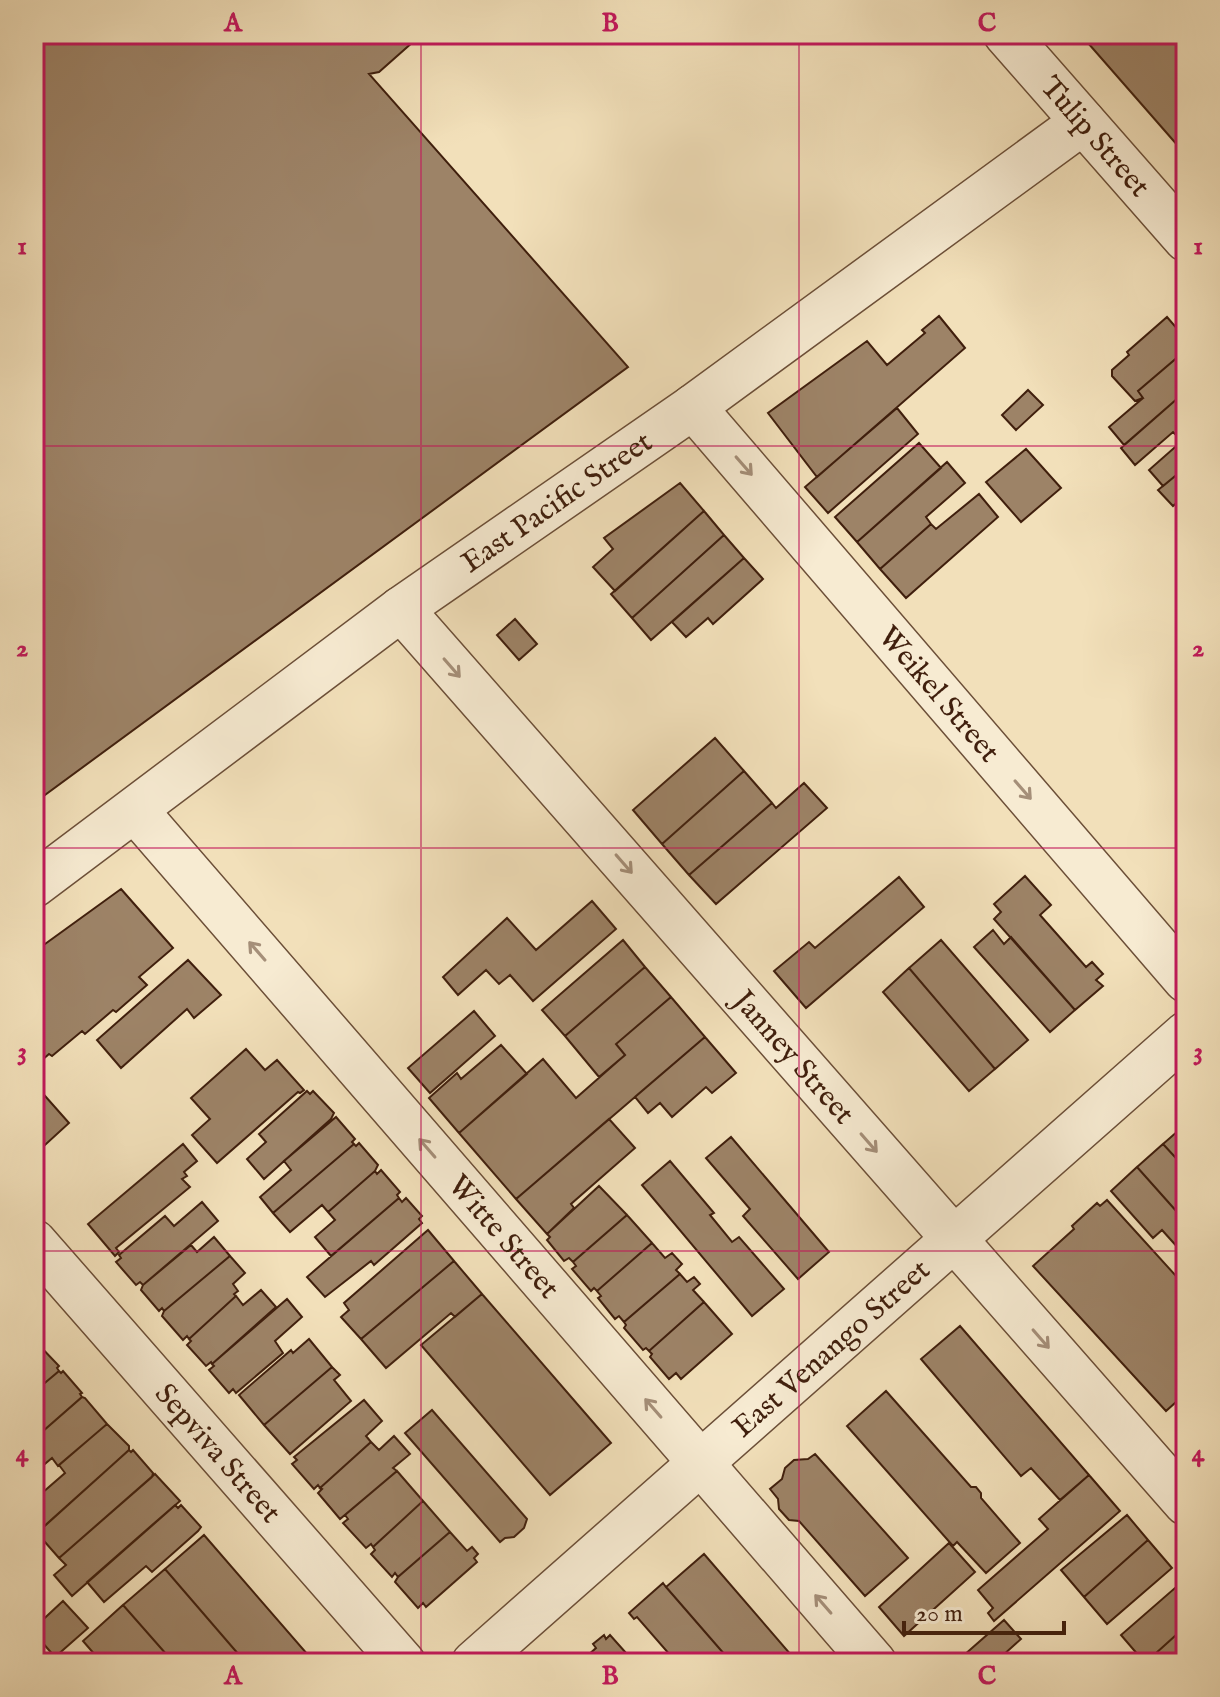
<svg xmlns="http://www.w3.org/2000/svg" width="1220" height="1697" viewBox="0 0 1220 1697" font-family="'IM FELL English',serif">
<rect width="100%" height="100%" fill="#f2e0ba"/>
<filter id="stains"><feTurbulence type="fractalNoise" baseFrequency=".0025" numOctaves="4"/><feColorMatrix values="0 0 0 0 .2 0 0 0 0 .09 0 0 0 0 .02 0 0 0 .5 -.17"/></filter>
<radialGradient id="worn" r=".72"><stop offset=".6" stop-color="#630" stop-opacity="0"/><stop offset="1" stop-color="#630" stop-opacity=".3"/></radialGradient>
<path fill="#9d8367" stroke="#401f0d" stroke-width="2" d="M34,34H422L379,72L369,74L628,367L34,803Z
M1082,34H1186V155L1081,35Z
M939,316L965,348L817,477L768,413L867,341L887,365L925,333L922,330Z
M1167,317L1186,339V350L1138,391L1143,398L1135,401L1112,376V370L1129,355L1127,352Z
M1186,350V391L1124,445L1109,427L1143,398L1138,391Z
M1028,390L1043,405L1016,430L1002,415Z
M1186,391V427L1177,436L1173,432L1135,465L1121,448Z
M897,408L918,434L828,513L805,487Z
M1186,427V467L1163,486L1149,470L1182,441L1177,436Z
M919,443L941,468L857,542L835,517Z
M1026,449L1061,488L1021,522L986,482Z
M947,462L965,483L926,517L931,524L880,569L857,542Z
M1186,467V495L1173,506L1158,490Z
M680,483L704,511L615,591L593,567L613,549L604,538Z
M979,494L998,517L906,598L880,569L931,524L936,529Z
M704,511L724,535L632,618L611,594Z
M724,535L744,558L651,640L632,618Z
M744,558L763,579L713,624L708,618L686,637L672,622Z
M515,619L537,644L519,660L497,635Z
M715,738L744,771L662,844L633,810Z
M744,771L772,803L689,875L662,844Z
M804,783L827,808L716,904L689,875L772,803L776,808Z
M1025,876L1051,905L1040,915L1086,967L1092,962L1103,974L1096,980L1103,986L1075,1010L994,919L1001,912L994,904Z
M899,877L924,907L806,1008L774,971L809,942L815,948Z
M121,889L173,948L139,977L147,985L116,1012L113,1010L85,1034L82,1031L52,1056L49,1054L34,1067V952Z
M592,901L616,929L533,1001L510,975L499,984L486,970L458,995L443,977L507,918L536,950Z
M993,930L1004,944L1011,937L1075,1010L1050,1032L974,947Z
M623,940L645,967L565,1036L542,1010Z
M941,940L1028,1040L995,1069L909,968Z
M188,960L221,995L194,1018L187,1009L121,1068L97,1040Z
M645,967L671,997L616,1044L625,1055L599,1077L565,1036Z
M909,968L995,1069L969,1091L883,992Z
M671,997L705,1037L516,1199L459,1133L543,1059L576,1098L625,1055L616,1044Z
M474,1011L495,1036L430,1093L408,1068Z
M705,1037L736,1073L712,1093L706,1087L672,1117L660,1103L648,1113L635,1097Z
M501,1045L527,1074L459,1133L429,1098L457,1073L461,1079Z
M246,1049L265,1070L277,1060L304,1090L300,1093L298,1092L217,1163L192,1135L210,1119L191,1098Z
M38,1088L69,1123L34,1155V1092Z
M307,1091L310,1094L313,1091L334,1113L331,1119L264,1179L247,1159L266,1142L259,1134Z
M336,1117L355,1139L352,1142L354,1144L273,1213L260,1197L291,1170L284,1161Z
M609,1119L635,1148L571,1204L574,1208L547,1234L516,1199Z
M1186,1124V1169L1163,1144Z
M731,1137L829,1252L798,1279L743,1216L750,1209L706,1158Z
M359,1143L378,1165L375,1171L328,1212L322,1205L290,1232L273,1213L354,1144L356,1146Z
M183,1144L197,1161L184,1172L187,1176L182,1179L190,1187L116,1248L119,1252L115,1256L88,1224Z
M1163,1144L1186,1169V1222L1137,1167Z
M670,1161L714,1213L710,1215L732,1242L739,1237L784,1289L752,1316L642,1185Z
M1137,1167L1186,1222V1245L1180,1250L1162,1230L1153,1238L1111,1191Z
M381,1170L400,1192L397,1195L399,1198L331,1256L315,1237L335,1220L328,1212L375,1171L377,1174Z
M599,1186L627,1215L573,1262L569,1258L564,1261L547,1240L550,1237L547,1234Z
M399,1198L402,1202L406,1198L422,1216L419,1219L422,1223L374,1265L371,1261L325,1297L307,1277Z
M1107,1200L1186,1287V1393L1166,1411L1033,1266L1074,1229L1072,1226L1097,1203L1100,1206Z
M202,1202L218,1221L143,1285L140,1282L136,1285L116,1262L121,1258L119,1255L165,1216L174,1226Z
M627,1215L652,1243L597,1291L594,1288L591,1291L572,1269L576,1266L573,1262Z
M428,1230L454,1261L361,1339L341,1317L349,1310L344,1303Z
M214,1237L230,1256L164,1311L162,1308L159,1311L141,1290L143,1285L191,1245L197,1252Z
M652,1243L665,1258L672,1253L682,1264L676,1270L680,1274L624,1322L619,1316L615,1319L598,1298L601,1296L597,1291Z
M230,1256L245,1273L233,1284L238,1291L234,1294L236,1296L189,1339L187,1336L183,1340L162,1316L164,1311Z
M454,1261L482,1294L455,1317L451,1313L386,1368L361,1339Z
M680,1274L687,1282L694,1277L700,1284L693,1290L704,1302L649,1351L646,1348L643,1350L624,1328L626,1325L624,1322Z
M261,1290L276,1307L212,1364L211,1362L206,1366L187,1345L191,1341L189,1339L236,1296L243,1305Z
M482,1294L611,1443L550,1495L421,1345Z
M287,1299L302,1317L275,1341L283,1353L236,1393L233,1389L229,1393L209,1370L214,1366L212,1364Z
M704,1302L732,1334L681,1379L676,1373L669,1379L650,1357L652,1354L649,1351Z
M960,1326L1089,1475L1060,1500L1031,1468L1021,1476L921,1359Z
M309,1339L332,1367L264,1425L239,1395L291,1350L293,1353Z
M36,1342L59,1366L57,1368L59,1371L34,1392Z
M332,1367L340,1375L334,1380L351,1401L290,1454L264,1425Z
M59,1371L61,1373L63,1371L82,1393L80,1394L82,1397L34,1439V1392Z
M886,1391L971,1487H976L981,1493V1498L1020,1543L986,1573L957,1542L953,1546L847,1426Z
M82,1397L85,1398L107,1424L58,1466L52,1458L34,1473V1439Z
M364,1400L382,1421L366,1436L371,1442L320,1488L318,1485L314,1489L292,1464L297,1460L294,1457Z
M432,1410L527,1519L524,1528L514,1537L505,1538L500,1542L405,1433Z
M107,1424L129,1446V1450L41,1529L34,1521V1500L65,1473L59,1465Z
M394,1436L410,1454L393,1468L397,1471L340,1519L318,1493L322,1489L320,1488L371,1442L379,1450Z
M129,1450L131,1452L133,1450L153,1473L152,1477L59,1558L37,1533Z
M815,1454L908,1558L865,1596L799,1521L789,1520L779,1509L778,1499L770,1489L782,1479L785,1468L794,1460L808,1459Z
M397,1471L423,1501L373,1547L371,1544L366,1548L343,1523L348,1519L345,1515Z
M155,1474L180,1501L72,1596L54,1575L66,1565L59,1558Z
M1089,1475L1120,1511L994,1621L988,1613L993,1608L978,1590L1048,1529L1039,1519Z
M423,1501L450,1532L398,1577L395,1573L392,1577L371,1554L375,1550L373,1547Z
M175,1505L178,1508L181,1505L201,1527L198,1531L152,1572L146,1566L104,1602L87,1582Z
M1127,1515L1148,1540L1084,1597L1061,1570Z
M450,1532L467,1551L472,1547L478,1554L474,1558L477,1562L426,1607L423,1603L418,1608L395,1582L398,1577Z
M204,1535L315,1663H246L165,1569Z
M1148,1540L1172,1568L1107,1624L1084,1597Z
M949,1543L975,1572L904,1636L879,1607Z
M704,1554L798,1663H732L666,1587Z
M165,1569L246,1663H174L123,1605Z
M1183,1581L1186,1584V1626L1145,1663L1121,1635Z
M663,1583L666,1587L732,1663H690L686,1658L677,1663L637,1617L634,1619L629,1613Z
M63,1601L88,1628L55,1657L34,1633V1628Z
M123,1605L174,1663H102L83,1641Z
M1004,1620L1021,1639L1002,1656L1008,1663H955Z
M1186,1626V1663H1145Z
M604,1635L606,1639L610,1635L635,1663H579L596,1648L593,1644Z
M1033,1654L1041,1663H1022Z"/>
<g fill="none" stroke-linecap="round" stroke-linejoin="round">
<g stroke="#6c4f38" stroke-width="47">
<g id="minor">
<path id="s1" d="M1006,34L1186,239"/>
<path id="s2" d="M693,407L1186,980"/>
<path id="s3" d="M401,609L1186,1503"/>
<path id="s4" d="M135,810L874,1663"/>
<path id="s5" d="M34,885L401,609L693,407L1083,122"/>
<path id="s6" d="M34,1242L403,1663"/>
<path id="s7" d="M474,1663L1186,1034"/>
</g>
</g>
<use href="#minor" stroke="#f7ebd2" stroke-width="44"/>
</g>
<defs><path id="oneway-shaft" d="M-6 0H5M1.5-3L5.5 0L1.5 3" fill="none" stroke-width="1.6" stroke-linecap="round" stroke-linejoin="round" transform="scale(2)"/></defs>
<g stroke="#a58f79">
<use href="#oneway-shaft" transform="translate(744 466) rotate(49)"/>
<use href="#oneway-shaft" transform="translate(452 668) rotate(49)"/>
<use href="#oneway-shaft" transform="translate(1023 790) rotate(49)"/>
<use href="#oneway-shaft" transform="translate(624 864) rotate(49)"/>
<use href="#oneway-shaft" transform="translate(257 951) rotate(-131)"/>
<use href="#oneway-shaft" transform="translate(869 1143) rotate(49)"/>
<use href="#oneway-shaft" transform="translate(427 1148) rotate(-131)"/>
<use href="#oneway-shaft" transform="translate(1041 1339) rotate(49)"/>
<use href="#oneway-shaft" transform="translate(653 1408) rotate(-131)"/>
<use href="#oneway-shaft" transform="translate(823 1604) rotate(-131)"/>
</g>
<path fill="none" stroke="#c2185b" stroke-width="2" stroke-opacity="0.55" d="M421,34V1663M799,34V1663M34,446H1186M34,848H1186M34,1251H1186"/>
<g text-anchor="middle" stroke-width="6" stroke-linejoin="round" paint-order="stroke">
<g font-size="30" fill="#401f0d" stroke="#f7ebd2">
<text dy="10" stroke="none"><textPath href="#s1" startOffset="136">Tulip Street</textPath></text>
<text dy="10" stroke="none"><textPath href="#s5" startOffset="648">East Pacific Street</textPath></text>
<text dy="10" stroke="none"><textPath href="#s2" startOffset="378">Weikel Street</textPath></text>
<text dy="10" stroke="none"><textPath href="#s3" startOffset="596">Janney Street</textPath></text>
<text dy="10" stroke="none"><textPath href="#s4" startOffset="564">Witte Street</textPath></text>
<text dy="10" stroke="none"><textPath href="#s7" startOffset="476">East Venango Street</textPath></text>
<text dy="10" stroke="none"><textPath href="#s6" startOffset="280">Sepviva Street</textPath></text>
</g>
</g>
<rect width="1220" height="1697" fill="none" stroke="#f2e0ba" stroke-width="88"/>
<path d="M904 1621v12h160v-12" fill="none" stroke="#401f0d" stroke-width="4"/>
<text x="916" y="1621" font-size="24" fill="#401f0d" stroke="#f7ebd2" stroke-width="6" paint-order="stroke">20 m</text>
<rect x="44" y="44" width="1132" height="1609" fill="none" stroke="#c2185b" stroke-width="3"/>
<g font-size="26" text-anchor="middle" font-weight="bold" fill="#c2185b">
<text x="233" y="31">A</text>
<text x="610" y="31">B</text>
<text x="987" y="31">C</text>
<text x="22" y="254">1</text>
<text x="1198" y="254">1</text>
<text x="22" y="656">2</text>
<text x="1198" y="656">2</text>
<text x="22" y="1059">3</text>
<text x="1198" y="1059">3</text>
<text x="22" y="1461">4</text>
<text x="1198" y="1461">4</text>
<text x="233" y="1684">A</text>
<text x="610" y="1684">B</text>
<text x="987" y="1684">C</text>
</g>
<rect width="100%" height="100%" filter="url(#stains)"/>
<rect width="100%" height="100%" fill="url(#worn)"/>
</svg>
